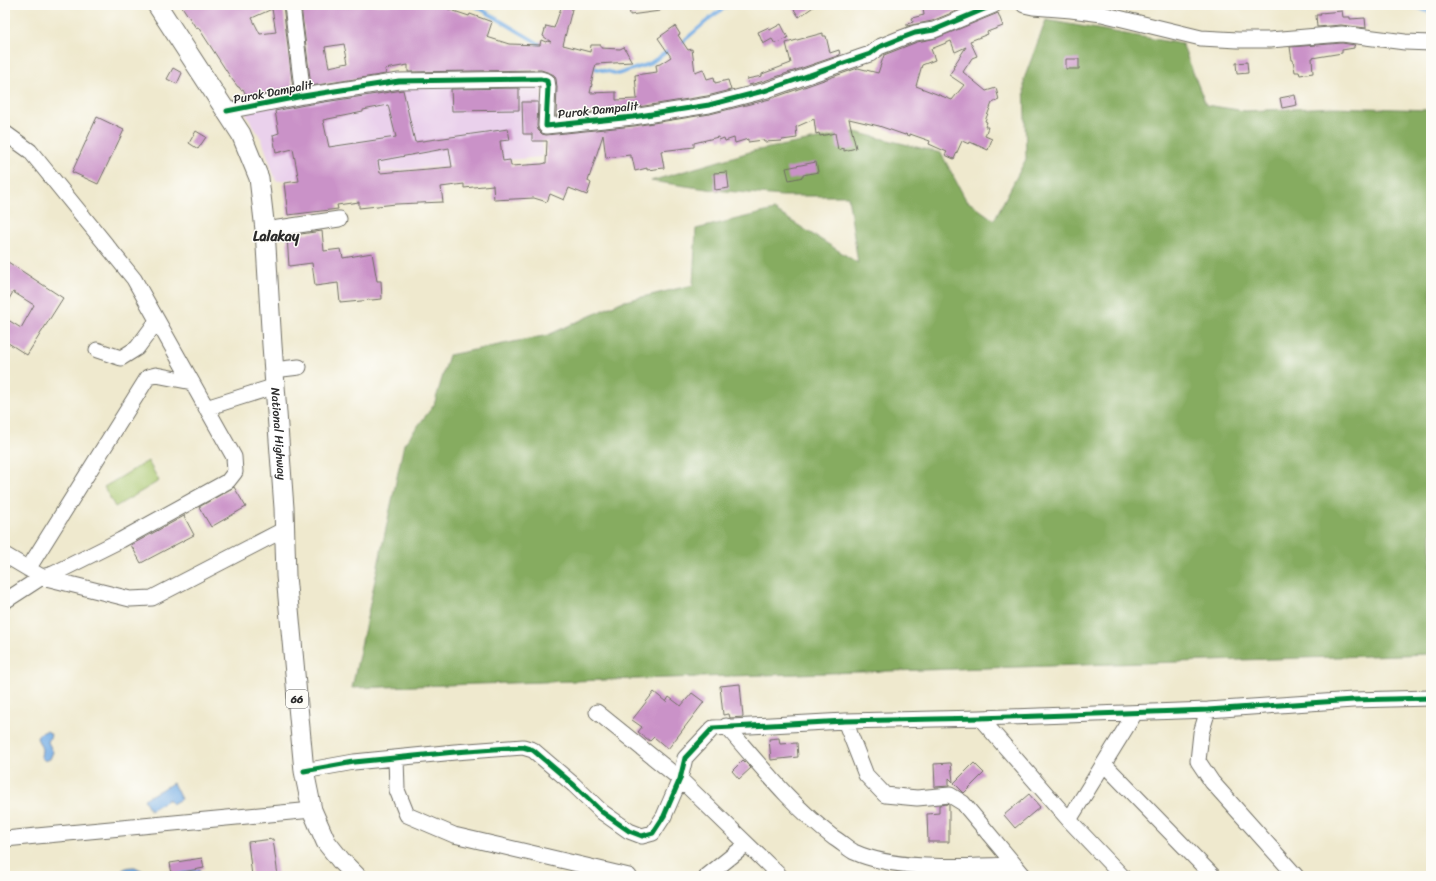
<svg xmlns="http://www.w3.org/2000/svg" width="1436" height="881" viewBox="0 0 1436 881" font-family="Sriracha,sans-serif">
<rect width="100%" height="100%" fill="#fdfcf7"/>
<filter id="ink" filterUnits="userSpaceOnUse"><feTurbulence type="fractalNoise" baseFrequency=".025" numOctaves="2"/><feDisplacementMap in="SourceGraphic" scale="8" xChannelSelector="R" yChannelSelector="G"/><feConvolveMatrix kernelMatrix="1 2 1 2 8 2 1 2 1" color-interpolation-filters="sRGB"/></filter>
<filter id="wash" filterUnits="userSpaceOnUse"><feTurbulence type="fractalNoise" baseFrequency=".012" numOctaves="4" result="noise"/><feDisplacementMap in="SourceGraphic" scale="16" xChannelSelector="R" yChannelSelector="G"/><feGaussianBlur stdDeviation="0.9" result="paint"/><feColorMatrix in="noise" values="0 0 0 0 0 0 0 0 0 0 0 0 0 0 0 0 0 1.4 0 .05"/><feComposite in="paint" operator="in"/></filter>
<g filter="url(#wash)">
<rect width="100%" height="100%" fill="#efe9ce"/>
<path fill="#ead1ec" d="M402,83L542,85V157L276,181L262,140L243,109Z"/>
<path fill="#a9c76e" stroke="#6a794c" d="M148,461L159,481L115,507L104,487Z"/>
<path fill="#86ac61" stroke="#586c46" d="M1046,20L1182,44L1206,105L1245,111L1334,107L1431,110V654L352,688L404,444L434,405L449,355L548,335L621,302L693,285L696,229L774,210L858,263L848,196H782L714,190L651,181L753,151L855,132L941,153L966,200L994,220L1026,159L1024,79Z"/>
<path fill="#75ade5" stroke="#506c88" d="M46,731L49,732L51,735L48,742L53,752L50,759L45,761L41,757L42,749L37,738L39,734Z
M173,783L181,799L172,804L169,799L150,810L144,799Z
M135,867L143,871L146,876H119C121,868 128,867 135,867Z
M199,867L200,876H164V873Z"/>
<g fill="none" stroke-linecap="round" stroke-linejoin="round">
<path stroke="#75ade5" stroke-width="3.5" d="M474,5L543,46
M1411,5L1431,13
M680,44L714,15L729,5
M590,67L618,74L649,64L671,49"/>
</g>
<g id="blocks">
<path fill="#ca92c8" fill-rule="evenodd" d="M181,5H283L293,89L251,97V96L247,97L243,89L241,90L239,87H238L231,78L198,27L196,28ZM272,9L276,32L260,34L252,18Z
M309,5H450L448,9L469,16L470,14L492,22L487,37L509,44L540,45L541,40L546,42L547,41L551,42L543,36L546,26L554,28L562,5H573L563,45L590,52L591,45H601V48L620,49L624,47L632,62L596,64L591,84H592L590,93L616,92V100L637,99L635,75L657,72L656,65L660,64L671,57L658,38L675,26L680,34L678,35L688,50L692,49L695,72L703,69L707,79L714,77L715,83L728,80L731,90L707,96L632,108L556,116L557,87L556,79L554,75L550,73L541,70L408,72V65L385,69L386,74L311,86L301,7L309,6ZM344,44L348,63L329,67L325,47Z
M629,5H659L660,11L630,15Z
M791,5H816L799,17Z
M939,5H971L932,21L907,26V24L913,22L912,18L924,15L923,9Z
M1342,11L1343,17H1350V19L1365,18L1366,28L1341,25L1317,27L1316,15H1321L1320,13Z
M998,13L1003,26L987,32L988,34L970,41L977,56L972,58L963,72L986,91L996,88L999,100L992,103L985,121L987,122L985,127H988L985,136L992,139L988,150L970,142L969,144L962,141L954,159L945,155L947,152L929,144L930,141L910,134V136L905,134V135L879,126L849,119L856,148L844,151V148L838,150L835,133L820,136L819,133L816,134L814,119L796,127L797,138L782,140V141L764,142L763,140L748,142V139L735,143L734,138L725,141L724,138L719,140L718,137L694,143V147L661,151L664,168L647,170V168L635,171L632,157H630V155L606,158L603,135L588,181L591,183L587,195L569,188L564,200L550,194L547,202L534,198L494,200L493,185L464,188V184L441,187L443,202L396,204L359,208V202L337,205L338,209L288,215L284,183L299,181L293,149L276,153L273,135L279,133L275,111L305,105L403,90L415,142L508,129L510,140L500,141L503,161L510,160L511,166L542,164L546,163L547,141H532V134H523L522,102H538L537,126L538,130L542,134L546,135L634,126L710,114L770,99L858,68L878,73L884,55L917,42L937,38ZM951,41L955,52L966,47L953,67L954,68L949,75L964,85L952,100L916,86L922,65L935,60L931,49ZM388,105L396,137L329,147L323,120L363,112V110ZM449,148L452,167L380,173L378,161Z
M781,24L788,38L775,44L772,39L763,44L758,32L769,27L770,30Z
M823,33V36H826L830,53L839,50L840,55L764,81L749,85L747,79L762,76V74L791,63L786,43Z
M1342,43L1355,45L1354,46V48L1342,50V53L1312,58L1313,73L1300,75L1299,72H1295L1293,60H1292L1290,47Z
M1066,59H1079V69H1066Z
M1247,62L1248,73L1237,74L1236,63Z
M173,68L182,73L177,84L167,79Z
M519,88V110L452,111L451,89Z
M1295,95L1297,105L1282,108L1280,98Z
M97,117L124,130L98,184L72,172Z
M196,131L206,137L198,149L189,143Z
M816,162L818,172L803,175V177L789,180L786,168Z
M727,172L729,188L715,190L714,173Z
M322,231L324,251L341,249L343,258L372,253L377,281H381L382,299L340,303L338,283L315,286L312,263L289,266L287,236Z
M5,260L63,298L27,355L5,341V318L21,328L34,305L13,292L5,306Z
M234,487L246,507L211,527L199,507Z
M184,516L194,535L141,563L131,545Z
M740,684L743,717L730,718L729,714L723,715L720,686Z
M654,692L666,702L669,697L681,706L692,693L704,702L668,749L654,737L650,741L638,732L642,727L632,720Z
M779,738L780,744L797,743L798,757L771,760L769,739Z
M743,760L751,768L739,779L732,771Z
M949,763H951L953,782L949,778V786L935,787L934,764Z
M974,763L984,773L964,793L954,783Z
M1029,794L1040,807L1015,828L1004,815Z
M948,804L949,805V842H928L927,814L939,813V805Z
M273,839L278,876H252L248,842Z
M202,858L204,868L172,874L170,863Z"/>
</g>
</g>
<g filter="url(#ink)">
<use href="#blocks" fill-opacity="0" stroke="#706e64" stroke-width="1"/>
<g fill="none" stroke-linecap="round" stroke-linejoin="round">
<g stroke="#706e64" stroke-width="17">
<path id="minor" d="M292,5L303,96
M1024,5L1033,7L1071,10L1102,14L1201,38L1238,40H1270L1342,34L1405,42L1431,43
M227,111L303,96L399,81L541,79L547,81L548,87L546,126L633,117L709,105L767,90L861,57L870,54L879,47L899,39L915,33L934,30L994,5
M5,133L30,151L134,279L234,457L235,472L228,481L121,540L53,574L42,577L5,601
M265,230L339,219
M97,350L121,358L137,348L157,321
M274,370L299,367
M206,408L276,386
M5,555L42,577L130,599L152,598L285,529
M28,569L148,377L156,375L192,382
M1208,710L1201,733L1198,761L1212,782L1296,876
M597,712L680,779L780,876
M980,718L1069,820L1122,876
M845,721L866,775L885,795L917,798L950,795L963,803L1024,876
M726,726C760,765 793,807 834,838C841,842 847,848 854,852C898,872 967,866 1014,865
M396,758L397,790L407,815L454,835L629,876
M1104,764L1213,876
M304,771L354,762L455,752L523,747L533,750L574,785L602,812L629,831L642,836L653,833L664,816L680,779L685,758L713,728L845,721L980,718L1208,710L1353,700L1431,698
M1069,820L1135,713
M5,839L312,810
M707,876L747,844"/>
</g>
<g stroke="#706e64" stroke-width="21">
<g id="major">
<path id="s1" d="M157,5L241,134L259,178L265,230L272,345L284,508L286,576L304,771L312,810L326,842L342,862L356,876"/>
</g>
</g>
<use href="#minor" stroke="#fff" stroke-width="15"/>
<use href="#major" stroke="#fff" stroke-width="19"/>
<g stroke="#fdfcf7" stroke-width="8">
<path id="cycleway" d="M227,111L303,96L399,81L541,79L547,81L548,87L546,126L633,117L709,105L767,90L861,57L870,54L879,47L899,39L915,33L934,30L994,5
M304,771L354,762L455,752L523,747L533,750L574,785L602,812L629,831L642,836L653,833L664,816L680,779L685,758L713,728L845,721L980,718L1208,710L1353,700L1431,698"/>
</g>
<use href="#cycleway" stroke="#00873e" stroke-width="5"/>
</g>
</g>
<g text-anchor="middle" stroke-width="3" stroke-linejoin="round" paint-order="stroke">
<rect fill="#fdfcf7" stroke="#6a6a68" stroke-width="1" x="286" y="690" width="22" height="18" rx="3"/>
<g font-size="11" font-weight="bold" fill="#2b2b2b">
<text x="297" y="703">66</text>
</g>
<g font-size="12" fill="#2b2b2b" stroke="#fdfcf7">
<text transform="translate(273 92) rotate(-11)" y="4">Purok Dampalit</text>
<text transform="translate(598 110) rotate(-6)" y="4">Purok Dampalit</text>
<text dy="4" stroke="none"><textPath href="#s1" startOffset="458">National Highway</textPath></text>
</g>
<g font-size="14" font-weight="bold" fill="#2b2b2b" stroke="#fdfcf7">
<text x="276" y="241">Lalakay</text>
</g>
</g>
<rect width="1436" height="881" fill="none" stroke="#fdfcf7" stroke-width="20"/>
</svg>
